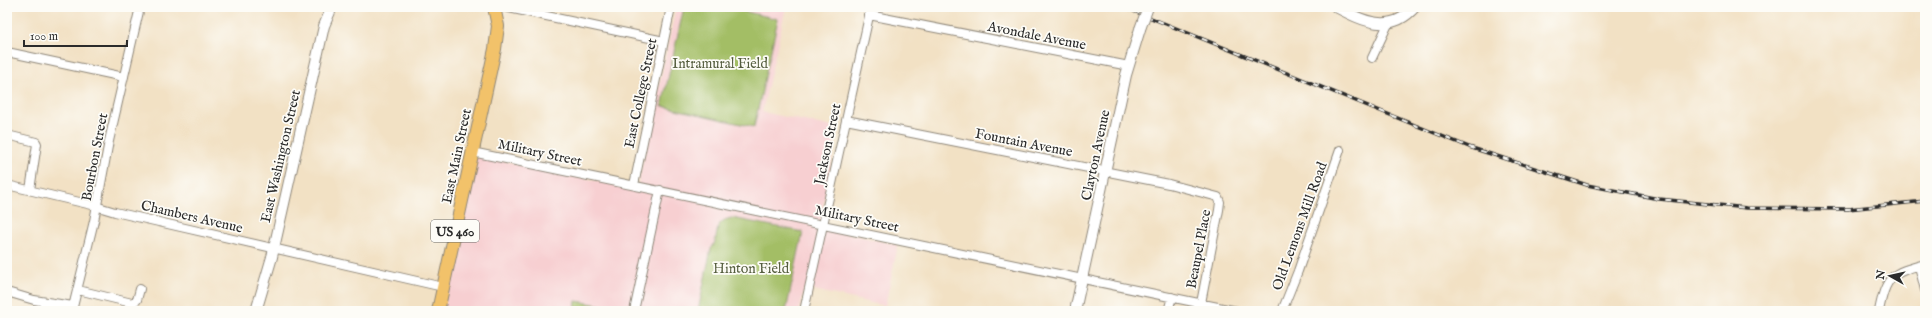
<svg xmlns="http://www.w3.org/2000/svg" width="1932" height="318" viewBox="0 0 1932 318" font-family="'IM FELL English',serif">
<rect width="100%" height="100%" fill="#fdfcf7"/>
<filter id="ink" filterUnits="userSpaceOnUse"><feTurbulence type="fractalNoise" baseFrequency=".025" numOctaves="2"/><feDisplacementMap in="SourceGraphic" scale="8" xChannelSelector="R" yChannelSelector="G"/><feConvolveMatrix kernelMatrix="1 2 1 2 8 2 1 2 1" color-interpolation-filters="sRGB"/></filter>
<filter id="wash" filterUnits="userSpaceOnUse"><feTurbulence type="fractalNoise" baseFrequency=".012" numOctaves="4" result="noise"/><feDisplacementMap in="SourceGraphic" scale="16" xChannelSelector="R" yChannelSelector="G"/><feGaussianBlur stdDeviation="0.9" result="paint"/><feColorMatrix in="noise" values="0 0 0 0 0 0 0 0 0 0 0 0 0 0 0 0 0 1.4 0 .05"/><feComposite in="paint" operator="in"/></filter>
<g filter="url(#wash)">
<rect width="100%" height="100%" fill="#f2e1c4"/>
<path fill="#f7cfd1" d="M676,7H786L762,112L838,128L819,227L898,245L885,306L805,288L799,311H441L474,155L637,189Z"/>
<path fill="#a3be65" stroke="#677448" d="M684,7H725L778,19L754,127L662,106Z
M732,218L803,232L786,311H698L711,249C721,237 711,221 732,218Z
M576,301L600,305L599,311H575Z"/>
</g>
<g filter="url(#ink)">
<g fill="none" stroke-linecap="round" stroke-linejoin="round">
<g stroke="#8e8678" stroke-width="10">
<path id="minor" d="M504,7L664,41
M869,15L1129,66
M7,52L124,77
M1372,58L1389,22
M846,120L1169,184L1218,197L1220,202L1219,210L1201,303
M7,135L36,142L37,144L30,190
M472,152L1237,311
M7,185L92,205L115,212L443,287
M634,185L671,7
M1919,266L1925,290
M78,290L132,303L137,300L140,289
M7,292L34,300L73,306
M72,311L94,221L109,141L140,7
M634,311L660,190
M804,311L871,7
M1168,311L1172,297
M1282,311L1298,271L1340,150
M1879,311C1886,276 1891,273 1925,264"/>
</g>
<g stroke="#8e8678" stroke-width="12">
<path id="tertiary" d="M1336,7C1363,21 1390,35 1415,7
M256,311L272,257L324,26L332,7
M1075,311L1126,75L1140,29"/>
</g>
<g stroke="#8e8678" stroke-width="14">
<path id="primary" d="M438,311L495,49L498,26L494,7"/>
</g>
<use href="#minor" stroke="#fff" stroke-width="8"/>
<use href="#tertiary" stroke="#fff" stroke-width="10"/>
<use href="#primary" stroke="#f2c26a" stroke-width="12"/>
<g stroke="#2b2b2b" stroke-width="3.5">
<path id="rail" d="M1124,7L1469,147L1587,185L1659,199L1747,208L1848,209L1925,201"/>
</g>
<use href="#rail" stroke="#fdfcf7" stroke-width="2" stroke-dasharray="6" stroke-linecap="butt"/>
<g stroke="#8e8678" stroke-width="12" stroke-linecap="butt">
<path id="tertiary-bridge" d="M1140,29L1148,7"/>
</g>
<use href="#tertiary-bridge" stroke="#fff" stroke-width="10"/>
</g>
</g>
<g text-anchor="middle" stroke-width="3.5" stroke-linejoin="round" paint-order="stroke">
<rect fill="#fdfcf7" stroke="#6a6a68" stroke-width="1" x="431" y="220" width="48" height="22" rx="3"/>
<g font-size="13" font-weight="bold" fill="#2b2b2b">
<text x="455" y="236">US 460</text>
</g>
<g font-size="14" fill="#2b2b2b" stroke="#fdfcf7">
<text transform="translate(1037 35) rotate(11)" y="5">Avondale Avenue</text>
<text transform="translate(640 93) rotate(-78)" y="5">East College Street</text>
<text transform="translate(1024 142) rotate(11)" y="5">Fountain Avenue</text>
<text transform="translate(827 144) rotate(-78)" y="5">Jackson Street</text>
<text transform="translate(540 152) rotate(12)" y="5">Military Street</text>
<text transform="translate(1095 155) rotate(-78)" y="5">Clayton Avenue</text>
<text transform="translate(280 156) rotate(-77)" y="5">East Washington Street</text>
<text transform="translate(456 156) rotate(-78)" y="5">East Main Street</text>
<text transform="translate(94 157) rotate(-79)" y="5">Bourbon Street</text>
<text transform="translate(192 216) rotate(13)" y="5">Chambers Avenue</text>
<text transform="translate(857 218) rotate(12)" y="5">Military Street</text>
<text transform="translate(1299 226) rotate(-70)" y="5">Old Lemons Mill Road</text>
<text transform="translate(1198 249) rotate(-79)" y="5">Beaupel Place</text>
</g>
<g font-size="14" fill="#555e3f" stroke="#fdfcf7">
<text x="720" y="68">Intramural Field</text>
<text x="751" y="273">Hinton Field</text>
</g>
</g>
<rect width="1932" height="318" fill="none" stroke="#fdfcf7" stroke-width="24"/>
<g transform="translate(1890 276) rotate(278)" stroke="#fdfcf7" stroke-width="3" paint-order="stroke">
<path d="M0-3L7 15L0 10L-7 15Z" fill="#2b2b2b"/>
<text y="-6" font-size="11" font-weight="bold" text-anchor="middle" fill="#2b2b2b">N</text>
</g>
<path d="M24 40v6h103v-6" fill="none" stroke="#2b2b2b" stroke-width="2"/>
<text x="30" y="40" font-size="12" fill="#2b2b2b" stroke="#fdfcf7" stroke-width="3" paint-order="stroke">100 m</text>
</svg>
